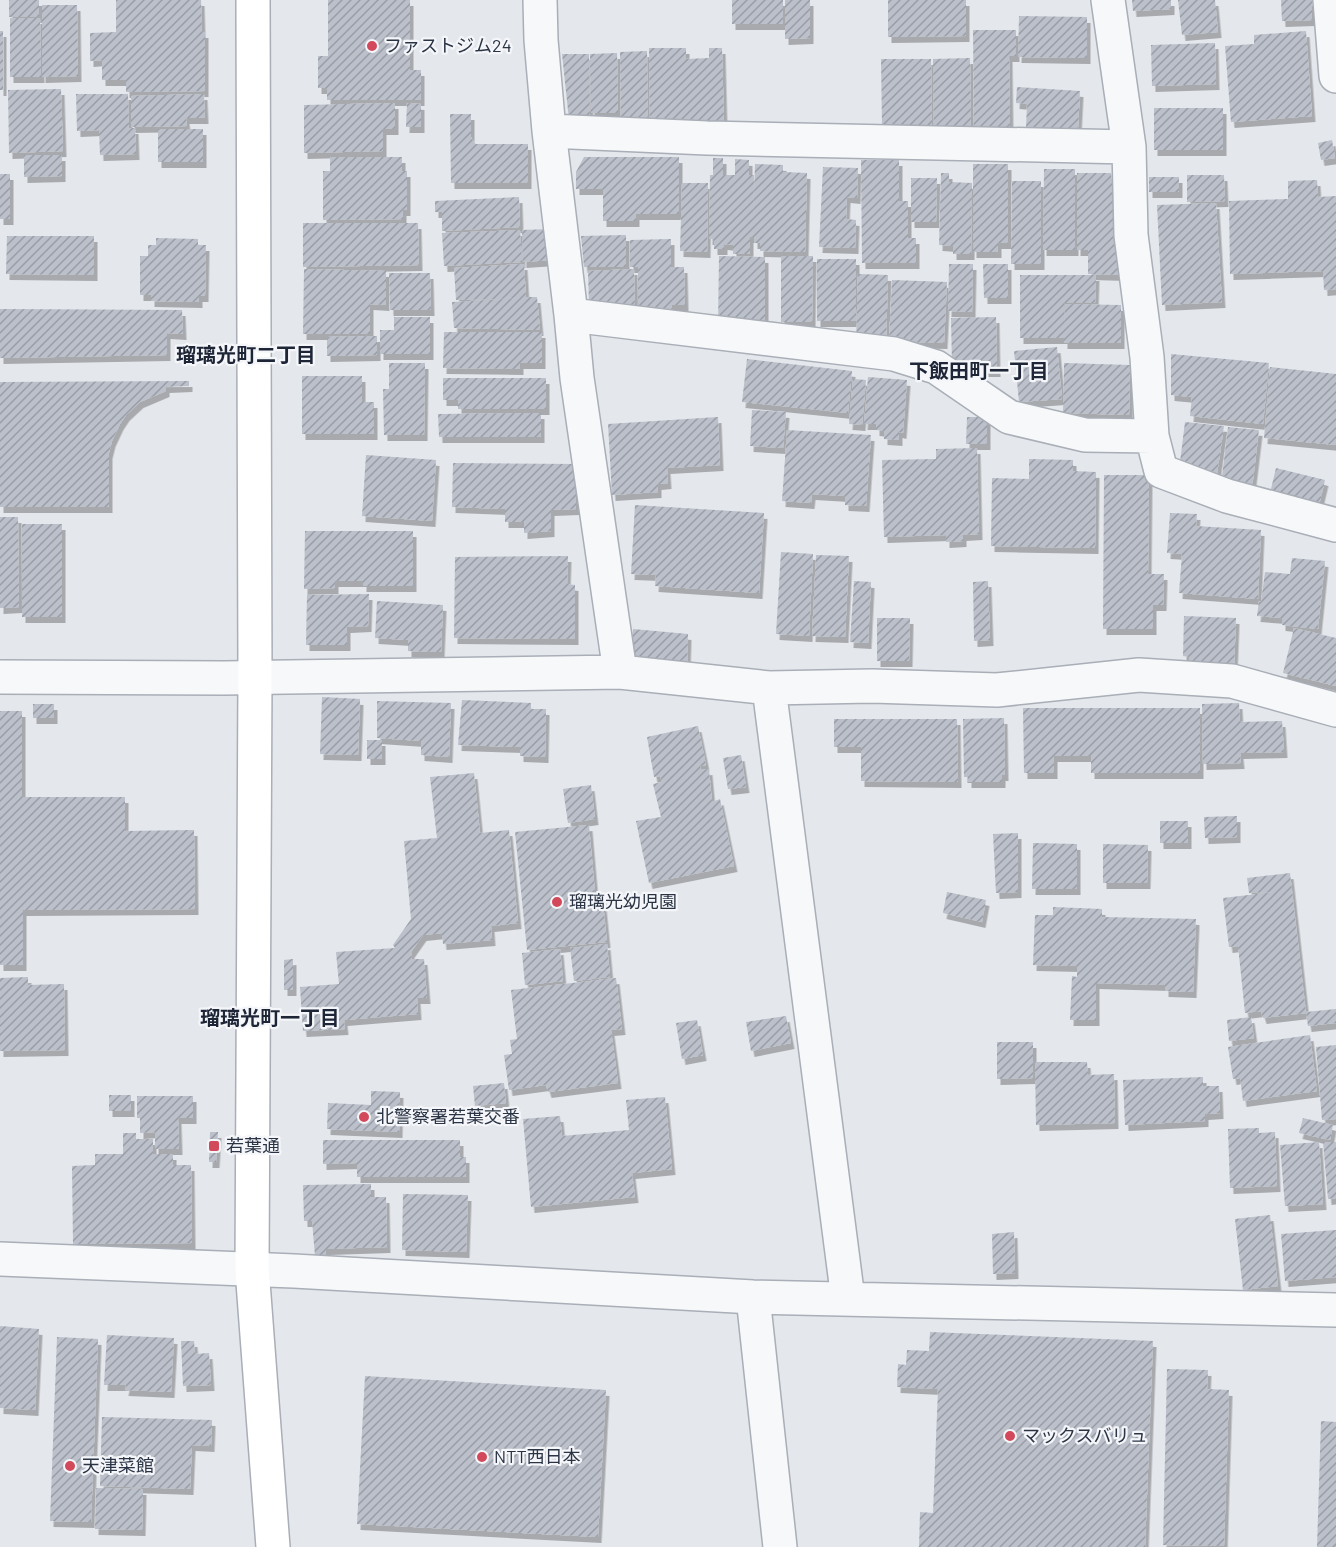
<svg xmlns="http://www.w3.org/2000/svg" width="1336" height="1547" viewBox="0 0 1336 1547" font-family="Barlow,'Noto Sans JP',sans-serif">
<defs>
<pattern id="building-hatch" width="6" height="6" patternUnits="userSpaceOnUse" patternTransform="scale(1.5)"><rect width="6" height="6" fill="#bbc0ca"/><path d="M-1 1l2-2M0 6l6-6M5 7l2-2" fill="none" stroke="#989da6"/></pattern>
<filter id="shadow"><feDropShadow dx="3.5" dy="6" stdDeviation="0" flood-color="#0004"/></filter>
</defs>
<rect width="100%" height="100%" fill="#e4e7ec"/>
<path fill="url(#building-hatch)" filter="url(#shadow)" d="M9,0H39V17H9Z
M116,0H201L202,32H205V91L126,92V80H102V60L90,61V33L116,32Z
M328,0H410V70H421V100H327V88H318V56H328Z
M732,0H783V24H732Z
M785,0H810V38L785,39Z
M888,0H966V36L888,37Z
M1132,0H1171V9L1133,11Z
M1178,0H1215L1218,32L1182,35Z
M1281,0H1312V20L1282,21Z
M42,5H77L78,76L42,77Z
M1019,16L1087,17V58L1018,57Z
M10,18H40L41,77H10Z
M973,30H1016V56H1009L1010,133H974Z
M0,31H3V90H0Z
M1306,31L1312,116L1231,122L1225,46L1254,44V35Z
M1215,43L1216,84L1152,86L1151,45Z
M649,48H686V59L709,58V48H722L724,124L650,125Z
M647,51L648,127L621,128L620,52Z
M617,53L618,113H591L590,54Z
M562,54H589L590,131L569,120Z
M970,58L971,131H934L933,59Z
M881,59H931L932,127H882Z
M1017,87L1080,91L1078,129L1026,128L1027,104L1016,103Z
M61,89L63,151L9,153L8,90Z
M76,94H128L129,128H135L136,154L100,155L99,130L77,131Z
M204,94L205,118H186L187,126L131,127V96Z
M395,103V129H383V151L304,153V105Z
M407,103L421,104V127H406Z
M1154,108H1223V150H1154Z
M450,114H471V137L475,144H528V183H451Z
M158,129H203V162H158Z
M1332,140L1335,158L1321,160L1318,143Z
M24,155H62V176L24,177Z
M330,157H402V171H407V210H403V219L323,220V171H330Z
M584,157H679V214H636V221H603V189H576V172Z
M713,158H723V175H735V159L749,160V175H754L753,226L755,164L783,165V172L807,173L805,252L760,251V243H754V237H750V254H733V245L724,244V249H714V239H709L710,175H713Z
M861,160H899V201H908V238H916V263H862Z
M973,164H1008V243H998V252H973Z
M823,167L858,168L857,198L847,197L846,219L856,220L855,248L819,247Z
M1044,169H1075V250H1043Z
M941,173H949V182L972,183L971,254H953V246L939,245Z
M1077,173H1111L1124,275L1088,274V250H1077Z
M0,174H10V219H0Z
M1187,175H1224L1225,201L1187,202Z
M1149,177H1179V192H1149Z
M911,178H937L936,222H911Z
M1317,180L1318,197L1336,196V289L1324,290L1323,271L1230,274L1229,201L1288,199V181Z
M1012,181H1041V264H1011Z
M682,183H708L707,252L680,251Z
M519,197L520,227L442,231V212H435V201Z
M1216,203L1222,302L1162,305L1157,205Z
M303,223H418L419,265L303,267Z
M550,229L552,260L523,262L522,230Z
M520,230L522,262L444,266L442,233Z
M626,235V267H584L581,236Z
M7,236H94V275L6,274Z
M156,238L198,239V245H206L205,296H199V302L151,301V295H140V256H148V245H156Z
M671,239V267H684L685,305H672V317H638V267H630V240Z
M719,256L765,257V332L718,327Z
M781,256H813L812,322H781Z
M817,259H856V321H817Z
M524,264L526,297H537L540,330L454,328L452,302L523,298L456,300L454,268Z
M949,264H973L972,312L948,311Z
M983,264H1008V298H984Z
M304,269L386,271V305L370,304V334H303Z
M634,269L635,313L589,305L588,271Z
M389,273H430L431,310H390Z
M858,274L888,275L886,344L856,343Z
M1020,275H1096L1095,303H1064V326L1065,304L1121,305V343H1064V338H1020Z
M892,280L947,282L944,343L889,342Z
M0,309L182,310L183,334L167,333V355L0,358Z
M394,317H430V354H380V330H394Z
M996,317L997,371H965V365H952L951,318Z
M444,332H542V363H520V369L443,368Z
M377,336V355L327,356V337Z
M1057,347L1062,399L1019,402L1014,351Z
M1171,354L1269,363L1263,424L1190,416L1192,397L1171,395Z
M747,359L852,371L848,413L742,402Z
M389,363H425L424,435H384L383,389H389Z
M1064,363L1130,365L1129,415L1063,413Z
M1270,367L1336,374V445L1264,438Z
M302,376H362V402H374V434H302Z
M868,377L907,380L903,433L899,432V440L884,439V431L876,430V424H864Z
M443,378H546V409H458V400H443Z
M853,379L866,380L862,425L849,424Z
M189,381V386L166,387V391L140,402L126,415L120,424L112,441L109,453V507H0V382Z
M752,410L786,412L783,448L750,446Z
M541,413V437H439L438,414Z
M718,417L720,465L667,468L668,483L658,484V492L612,495L608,424Z
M967,417H987V444H966Z
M1185,422L1224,426L1216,481L1179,470Z
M1228,427L1259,430L1252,488L1221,485Z
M787,430L871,435L866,506L845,505V496L812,494L811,503L782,501Z
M977,448L979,534L963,535V541L946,542V535L884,537L882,460L936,459V449Z
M366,455L436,460L432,521L362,516Z
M1029,459L1073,460V471L1096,472L1095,548L991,546L992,478L1029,479Z
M453,463L576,464V509L551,510V531L524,533V522H505V509L452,507Z
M1276,468L1325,480L1316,518L1267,506Z
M1104,475H1149L1148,574H1164L1163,605H1153V629H1103Z
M635,505L764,513L759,593L655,586L656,575L631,574Z
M1170,513L1197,514L1196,526L1261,530L1258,599L1179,593L1182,554L1167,553Z
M0,517H18L19,607L0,608Z
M22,524H62V617H22Z
M305,531H413V586H363V581H335V588L304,589Z
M781,552L813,554L809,636L776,634Z
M816,555L849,556L845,637L812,636Z
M568,556L567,584L575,585V639L454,638L455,557Z
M1292,558L1325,561L1318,629L1282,625V618L1257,616L1259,601L1261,602L1265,572L1290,574Z
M854,581L871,582L868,643L850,642Z
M988,581L990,640L974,641L973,582Z
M369,594L368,626L347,627V645H306L307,595Z
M377,601L443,605L441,652L408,651V640L375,638Z
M1184,616L1236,618L1234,668H1217L1218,663L1189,662L1190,657L1183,656Z
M877,618H910L909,661H877Z
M1294,628L1336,638V686L1283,673Z
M633,629L688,634L687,665L630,662Z
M322,697L360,699L358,755L320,754Z
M462,700L531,703V709H546L545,757L520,756V747L458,745Z
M377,701L451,703L449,757L421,755V741L377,738Z
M1239,703L1240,722L1282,721L1284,752L1240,753L1241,763L1203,764L1202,704Z
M33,704H54V718H33Z
M1023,708H1200V773H1091V756H1054V773H1024Z
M0,711H22V797H125V831L194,830L195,909L23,910V965H0Z
M1004,718L1005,775H1002V782H968V777H964L963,719Z
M834,719H957L958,782L861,781V747H834Z
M698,726L706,765L700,766L701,770L709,769L712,802L720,799L734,866L649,883L636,821L661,817L653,784L662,782L660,776L654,777L647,737Z
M367,740H382V759H367Z
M741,755L746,787L728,789L723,758Z
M474,773L480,833L509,830L518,923L491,926L492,940L443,944L442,933L423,935L411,952L412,959H424L427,998H417L418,1014L344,1020L345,1029L303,1031L300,987L339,984L336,952L395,948L393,945L411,919L404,841L437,838L430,777Z
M591,785L595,819L568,823L563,789Z
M1237,816V837L1205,838L1204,817Z
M1160,821H1188V843H1160Z
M589,825L595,893H602L607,942L527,950L515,832Z
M1018,833V892L996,893L993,834Z
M1033,843L1077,844V889H1032Z
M1103,844L1148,845L1147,883H1103Z
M1290,873L1306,1013L1263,1018L1261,1011L1245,1013L1238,946L1229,947L1223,898L1274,892L1249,893L1247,878Z
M947,892L986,900L982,922L943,913Z
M1053,907L1102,909V917L1196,919L1193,992L1165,991V985L1096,983V1020H1070L1072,976L1077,977V966L1033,965L1035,915H1053Z
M607,944L610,977L574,981L570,948Z
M560,949L563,981L525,985L522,953Z
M293,959V990H284V960Z
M28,977V985L64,984L65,1050L0,1051V978Z
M616,978L622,1029L611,1030L618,1083L548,1092L546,1085L509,1090L504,1055L512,1054L510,1040L517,1039L511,990Z
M1336,1009V1023L1308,1026L1306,1012Z
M786,1016L791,1043L751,1051L746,1022Z
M1251,1017L1254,1038L1229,1041L1227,1020Z
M697,1020L703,1055L682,1059L676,1023Z
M1310,1035L1317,1091L1243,1101L1240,1078L1233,1079L1228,1047Z
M997,1042H1033V1078L997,1079Z
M1336,1045V1119L1322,1120L1316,1047Z
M1035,1062H1087L1088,1075L1114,1074L1115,1123L1036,1125Z
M1203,1077V1086H1219L1220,1113L1205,1114V1121L1125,1125L1123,1080Z
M504,1083L506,1103L475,1106L473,1086Z
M371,1091L400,1092L399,1132L327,1129L328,1103L371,1105Z
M109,1095H131V1111H109Z
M137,1096H193V1118H178L179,1149H155V1132L140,1133V1118H137Z
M665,1097L672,1169L632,1173L635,1197L531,1207L523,1119L560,1116L562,1136L629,1130L626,1100Z
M1303,1118L1333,1125L1330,1140L1299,1133Z
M1259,1128V1133L1275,1132L1277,1186L1230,1188L1228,1129Z
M210,1132H218L216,1162H209Z
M123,1133H136V1139H153V1154H173V1165H191L192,1243L73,1244L72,1166L95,1165V1154H123Z
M323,1140H460V1157H466V1177H357V1163L323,1164Z
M1319,1142L1323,1204L1285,1206L1280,1145Z
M1323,1142H1336V1198L1328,1199Z
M371,1184V1197H386L387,1247L326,1249L325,1256H315L312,1221H304L303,1185Z
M403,1194L468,1195L466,1252L402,1250Z
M1270,1215L1278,1286L1243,1290L1235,1219Z
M1336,1230V1277L1285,1281L1281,1234Z
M1014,1232L1015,1273L993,1274L992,1234Z
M0,1326L39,1329L35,1410L0,1408Z
M930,1332L1153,1341L1145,1547H919L920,1512L933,1513L938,1389L897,1387L898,1364L906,1365L907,1350L929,1351Z
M107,1335L174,1338L171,1392L125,1390L126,1385H104Z
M57,1337L98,1339L91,1522L50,1521Z
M181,1341H194L195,1354L209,1353L211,1385L183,1386Z
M1167,1369L1208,1370L1207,1389L1229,1390L1224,1546L1163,1545Z
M365,1376L606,1390L598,1537L357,1524Z
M102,1417L212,1420L211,1446L192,1445L190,1489L100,1486Z
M1321,1421L1336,1422V1547H1317Z
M96,1488L143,1489L142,1530L95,1529Z"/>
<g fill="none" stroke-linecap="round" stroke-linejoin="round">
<g stroke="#a9aeb7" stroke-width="36">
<path id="street" d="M540,0L541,40L549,131L571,315L577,378L620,672
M1108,0L1129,147L1131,235L1147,357L1152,436L1161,471L1227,496L1336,525
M1330,0L1336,76
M549,131L707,138L1129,147
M571,315L894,354L936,367L1009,417L1085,435L1152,436
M0,677L224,678L620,672L769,688L872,686L997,690L1139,675L1232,681L1336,710
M769,688L848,1299
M0,1259L294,1271L753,1297L1336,1310
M753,1297L780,1547"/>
</g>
<g stroke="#a9aeb7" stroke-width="36">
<path id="secondary" d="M253,0L255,677L252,1269L273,1547"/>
</g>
<use href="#street" stroke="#f7f8fa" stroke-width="33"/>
<use href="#secondary" stroke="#fff" stroke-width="33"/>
</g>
<g fill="#d1495b" stroke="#f4f6f9" stroke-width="2">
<circle cx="372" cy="46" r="6"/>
<circle cx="557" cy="902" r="6"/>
<circle cx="364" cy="1117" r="6"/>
<rect x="208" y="1140" width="12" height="12" rx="3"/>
<circle cx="1010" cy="1436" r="6"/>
<circle cx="482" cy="1457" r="6"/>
<circle cx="70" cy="1466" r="6"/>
</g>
<g text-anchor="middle" stroke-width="4.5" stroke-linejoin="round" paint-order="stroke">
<g font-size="18" fill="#2b3445" stroke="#f4f6f9" text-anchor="start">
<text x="384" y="52">ファストジム24</text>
<text x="569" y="908">瑠璃光幼児園</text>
<text x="376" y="1123">北警察署若葉交番</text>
<text x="226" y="1152">若葉通</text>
<text x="1022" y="1442">マックスバリュ</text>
<text x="494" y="1463">NTT西日本</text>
<text x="82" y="1472">天津菜館</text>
</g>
<g font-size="20" font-weight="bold" fill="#1d2536" stroke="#f4f6f9">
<text x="246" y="362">瑠璃光町二丁目</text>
<text x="979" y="378">下飯田町一丁目</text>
<text x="270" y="1025">瑠璃光町一丁目</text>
</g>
</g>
</svg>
